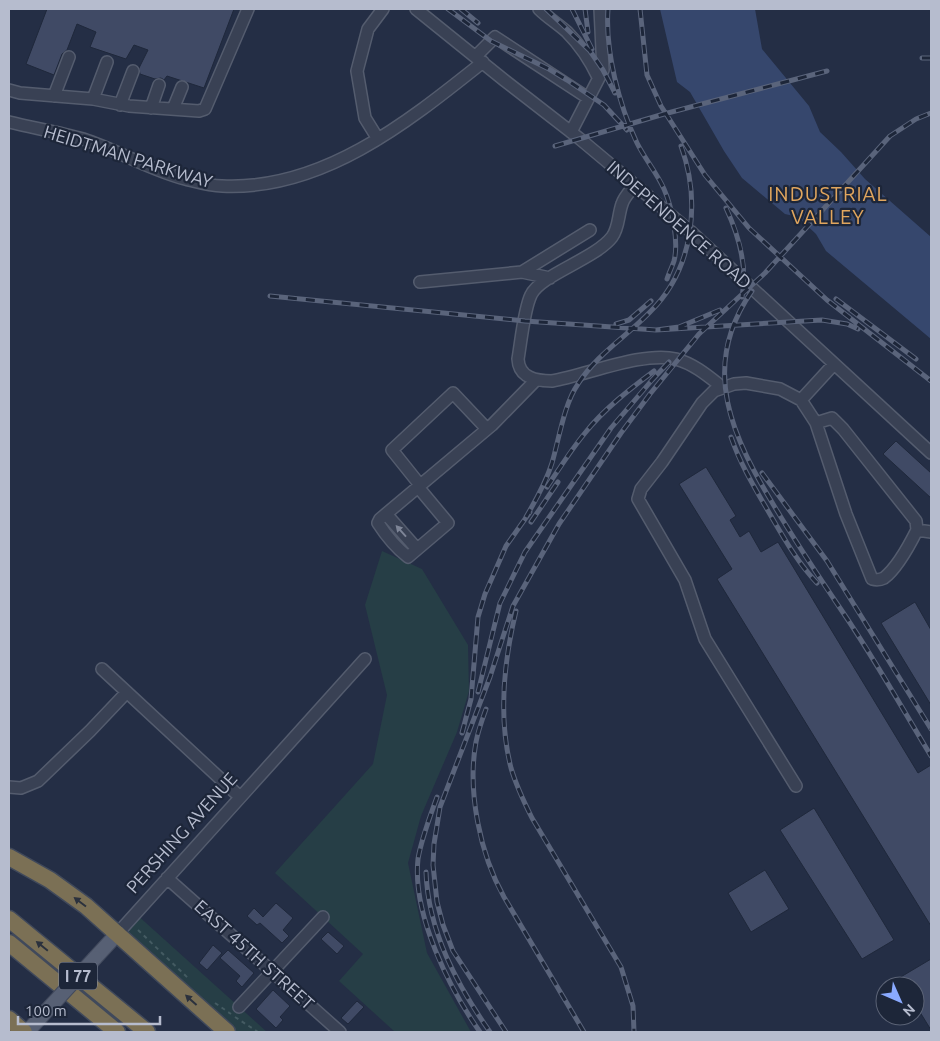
<svg xmlns="http://www.w3.org/2000/svg" width="940" height="1041" viewBox="0 0 940 1041" font-family="Ubuntu,sans-serif">
<rect width="100%" height="100%" fill="#242e45"/>
<path fill="#263e46" d="M382,551L422,569L468,645L469,691L457,732L421,816L408,863L427,953L471,1032H395L339,981L363,954L275,873L373,764L387,695L365,605Z
M135,913L267,1032H227L118,933Z"/>
<path fill="#36476d" d="M660,9H755L762,49L809,106L820,132L841,152L865,179L931,237V339L826,251L816,234L798,217L785,214L742,178L724,151L690,92L677,82Z"/>
<path fill="#404a65" stroke="#1f283b" d="M47,9H234L204,88L167,76L164,80L161,78L155,79L140,74L139,68L148,50L134,45L126,59L90,47L96,32L77,24L67,50L62,54L54,75L26,64Z
M896,441L931,473V498L883,454Z
M706,467L736,516L730,520L740,537L749,531L761,552L778,542L918,773L931,765V926L717,579L732,569L679,484Z
M915,602L931,630V705L881,623Z
M814,808L894,940L862,959L780,830Z
M765,870L789,909L751,932L728,893Z
M276,903L293,918L283,930L289,936L282,943L260,923L257,925L247,916L254,908L263,917Z
M328,932L344,946L337,954L321,939Z
M213,945L222,953L207,970L199,963Z
M228,950L254,973L242,987L236,981L240,976L220,958Z
M931,959V1030L915,1004V986H904L899,978Z
M273,990L290,1006L280,1017L283,1020L276,1028L256,1009Z
M357,1001L364,1007L348,1024L341,1018Z"/>
<g fill="none" stroke-linecap="round" stroke-linejoin="round">
<g stroke="#545c6e" stroke-width="14">
<path id="minor" d="M416,9L504,80L580,139L690,231L931,453
M539,9C547,17 558,24 567,32C580,45 590,60 598,77
M476,56L495,37L588,98
M9,90L20,93L93,99L129,106L199,111L205,109L248,9
M54,96L69,57
M93,99L107,62
M120,105L133,71
M151,108L159,85
M173,109L182,87
M9,122C33,128 59,132 83,139C117,150 150,170 185,179C197,182 210,186 222,186C323,191 409,121 483,62
M571,132L603,70L600,9
M378,139L365,118L357,71L368,29L383,9
M635,185C630,191 624,197 622,204C618,215 619,228 612,237C595,259 540,275 531,295C524,309 521,342 518,359C519,378 536,381 552,381C587,375 643,351 676,359C694,364 708,376 722,387
M522,272L590,230
M420,282L522,272L550,278
M801,400L816,423L846,514L872,579C876,580 880,580 884,578C897,568 910,544 917,530L916,521L843,429L832,418L816,423
M420,485L392,450L453,393L487,429
M418,487L448,523L408,557C395,547 387,537 378,523L380,519L492,425L536,380
M386,514L417,549
M917,530L931,532
M102,669L240,797
M796,786L705,639L685,580L638,499L641,489L662,462L702,403L714,391L734,384L746,383L780,389L801,400L834,364
M9,787L21,788L38,781L90,731L127,692
M167,878L340,1032
M118,933L365,659
M239,1007L323,917"/>
</g>
<g stroke="#424a5d" stroke-width="16">
<path id="major" d="M95,958L118,933
M27,1032L50,1007"/>
</g>
<g stroke="#40495b" stroke-width="19">
<path id="highway" d="M9,857L50,880L86,906L227,1032
M9,919L147,1032
M9,943L117,1032
M9,1019L24,1032"/>
</g>
<path stroke="#445b62" stroke-width="2" stroke-dasharray="4 4" stroke-linecap="butt" d="M138,930L189,979
M215,1003L231,1014
M235,1017L258,1032"/>
<use href="#minor" stroke="#394154" stroke-width="11"/>
<use href="#major" stroke="#576074" stroke-width="14"/>
<use href="#highway" stroke="#7b7055" stroke-width="16"/>
<g stroke="#5a647b" stroke-width="5">
<path id="rail" d="M448,9L491,41L549,69L567,80L604,105L627,130
M461,9L478,23
M546,9L590,51L603,70L615,93
M572,9L592,49
M585,9L588,32
M608,9C605,51 619,105 637,143C645,159 657,173 664,189C672,207 679,242 674,261C672,267 669,273 667,279
M640,9L647,75L661,106L705,175L749,228L827,300L931,381
M922,58H931
M555,146L664,114L827,71
M726,208C739,236 748,266 742,297
M752,291C698,368 733,438 776,509C797,544 819,577 842,611C874,658 902,708 931,756
M270,296L525,321L656,330
M836,299L916,359
M720,310L679,327L656,330L822,320L847,324L858,329
M616,324L629,320L651,301
M731,437C741,466 756,490 771,516C785,540 798,563 817,583
M762,473L827,561L931,729
M547,487C559,469 571,450 585,433C604,409 630,389 654,371
M526,517C536,500 546,482 552,463C559,439 564,404 578,384C597,354 626,337 650,312C694,269 701,201 681,146
M531,522L558,482
M516,611C504,661 498,717 511,768C516,785 524,802 532,818L621,967L633,1006L634,1032
M478,692L500,603L525,552L611,428L652,380L669,362
M486,709C482,720 478,731 476,742C467,791 480,854 504,897L584,1032
M462,733L471,699L478,617L485,594L506,546L530,512
M437,797C431,814 421,840 418,859C412,914 449,988 480,1032
M426,872C428,931 457,985 490,1032
M506,1032L453,951L443,925L437,902L433,865L434,844L440,807L490,677L513,606L559,524L621,433L650,394L699,334L765,273L890,136L916,119L931,113"/>
</g>
<use href="#rail" stroke="#1d2639" stroke-width="3" stroke-dasharray="9" stroke-linecap="butt"/>
<g stroke="#424a5d" stroke-width="16" stroke-linecap="butt">
<path id="major-bridge" d="M50,1007L95,958"/>
</g>
<use href="#major-bridge" stroke="#576074" stroke-width="14"/>
</g>
<defs><path id="oneway-solid" d="M-6-.8H1V-3.2L6.5 0L1 3.2V.8H-6Z" transform="scale(1.25)"/></defs>
<use fill="#7e8597" href="#oneway-solid" transform="translate(401 531) rotate(-132)"/>
<g fill="#2b313d">
<use href="#oneway-solid" transform="translate(80 902) rotate(-143)"/>
<use href="#oneway-solid" transform="translate(42 946) rotate(-141)"/>
<use href="#oneway-solid" transform="translate(191 1000) rotate(-138)"/>
</g>
<g text-anchor="middle" stroke-width="4.5" stroke-linejoin="round" paint-order="stroke">
<rect fill="#1d2639" stroke="#888fa1" stroke-width="1" x="59" y="962.5" width="38" height="27" rx="4"/>
<g font-size="16" font-weight="bold" fill="#b6bcce">
<text x="78" y="982">I 77</text>
</g>
<g font-size="18" fill="#b6bcce" stroke="#1d2639">
<text transform="translate(128 157) rotate(17)" y="6">HEIDTMAN PARKWAY</text>
<text transform="translate(679 225) rotate(41)" y="6">INDEPENDENCE ROAD</text>
<text transform="translate(182 833) rotate(-48)" y="6">PERSHING AVENUE</text>
<text transform="translate(254 955) rotate(42)" y="6">EAST 45TH STREET</text>
</g>
<g font-size="20" letter-spacing="1" fill="#e1a65e" stroke="#1d2639">
<text x="828" y="201">INDUSTRIAL<tspan x="828" dy="23">VALLEY</tspan></text>
</g>
</g>
<rect width="940" height="1041" fill="none" stroke="#b6bcce" stroke-width="20"/>
<g transform="translate(900 1001) rotate(135)"><circle r="24" fill="#1d2639" stroke="#5a6275"/>
<path d="M0-4L9 19L0 12L-9 19Z" fill="#8aaaff"/>
<text y="-8" font-size="14" font-weight="bold" text-anchor="middle" fill="#b6bcce">N</text>
</g>
<path d="M18 1016v8h142v-8" fill="none" stroke="#b6bcce" stroke-width="2.5"/>
<text x="25" y="1016" font-size="15" fill="#b6bcce" stroke="#1d2639" stroke-width="4" paint-order="stroke">100 m</text>
</svg>
